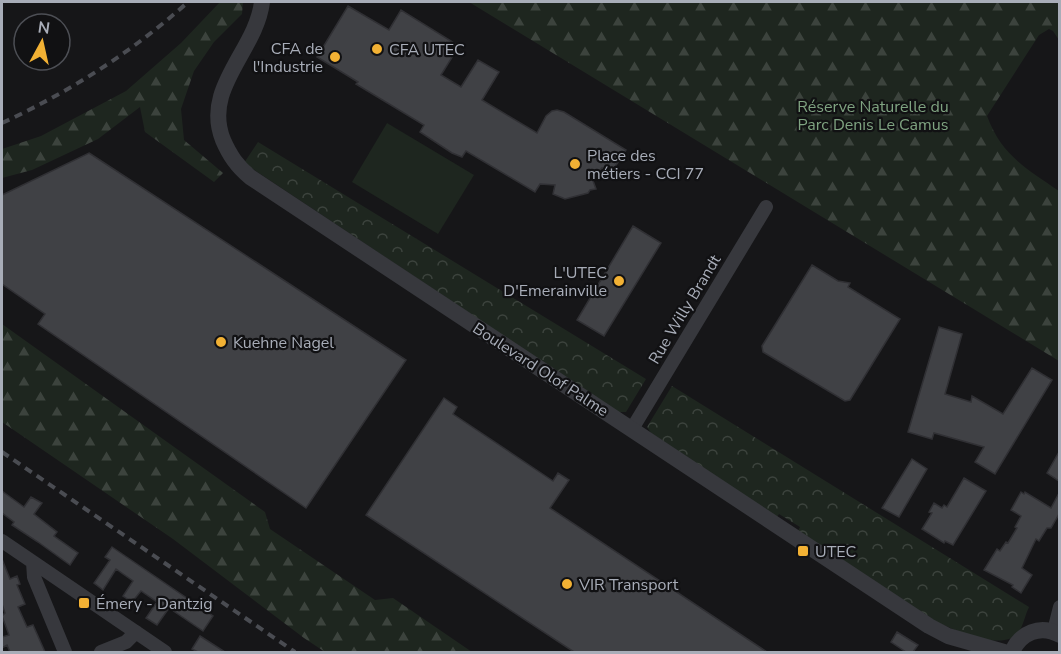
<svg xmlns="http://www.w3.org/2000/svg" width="1061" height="654" viewBox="0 0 1061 654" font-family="'Nunito Sans',sans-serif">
<defs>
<pattern id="forest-firs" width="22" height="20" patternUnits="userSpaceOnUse" patternTransform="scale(1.5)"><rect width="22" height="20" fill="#1e261f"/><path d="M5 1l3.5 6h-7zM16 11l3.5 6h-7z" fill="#3c433d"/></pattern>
<pattern id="park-crowns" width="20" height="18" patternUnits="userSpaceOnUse" patternTransform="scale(1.5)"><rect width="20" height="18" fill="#1e261f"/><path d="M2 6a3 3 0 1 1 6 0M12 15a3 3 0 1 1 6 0" fill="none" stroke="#3c433d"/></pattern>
</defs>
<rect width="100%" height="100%" fill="#161618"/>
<path fill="#1e261f" d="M387,123L474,175L438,234L352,182Z"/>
<path fill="url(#forest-firs)" d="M220,2H243L242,14L214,42L194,71L181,109L184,140L223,173L214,182L145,132L140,107L98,139L32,170L2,178V149L41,136L126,91L181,43Z
M469,2H1059V40L1053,31L1049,29L1039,35L987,116C1002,156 1026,168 1059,191V361Z
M2,324L265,512L270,529L375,600L393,598L472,652H325L304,638L173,539L2,422Z"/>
<path fill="url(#park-crowns)" d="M258,142L646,379L626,412H618L244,163Z
M672,386L1029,607C1025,615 1023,627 1018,633C1003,652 954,630 937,622L798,531L800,527L779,514L777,517L651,433L647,427Z"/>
<path fill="#404145" stroke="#303034" stroke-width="1.5" d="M348,6L389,30L401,10L459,46L441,75L461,87L478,60L499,72L482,100L537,133L546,116L552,111L557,110L564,112L626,150L611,173L602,168L592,178L596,189L590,190L588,193L565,199L553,194L555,185L540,184L535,192L466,151L462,157L452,153L420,132L424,125L356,84L358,82L317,57Z
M89,153L406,360L306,508L38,324L45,314L2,284V195Z
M633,226L661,243L604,336L577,320Z
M812,265L838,281L850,283L848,287L900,319L850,400L845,401L763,352L762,346Z
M939,327L962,334L945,394L971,402L972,396L1003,414L1032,368L1052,380L995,474L975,462L984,447L934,433L932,439L908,432Z
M444,398L457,407L453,414L553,481L558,473L569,480L550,508L767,652H574L366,515Z
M1059,452V481L1047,473Z
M912,459L927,469L899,517L882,508Z
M964,478L986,491L953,545L945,541L944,543L922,529L932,513L929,512L934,503L942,508L944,505L947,507Z
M2,491L24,507L31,497L42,503L34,514L57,532L54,536L78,553L70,565L38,542L12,525L14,522L2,513Z
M1021,492L1024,494L1025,492L1051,508L1059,493V514L1051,528H1047L1039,541L1036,539L1022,568L1032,575L1021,593L1012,587L1013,585L984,570L997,549L1000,551L1006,542L1008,543L1017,528L1015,527L1021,516L1011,510Z
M112,547L213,616L203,631L169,608L157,625L146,618L157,602L141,591L132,602L123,596L133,581L116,569L103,590L94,583L110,560L105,557Z
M2,559L10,579L17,576L20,584L17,585L25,604L18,607L27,627L33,625L45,652H10L7,645L2,648V637L9,635L2,616L5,613L2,604Z
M897,632L918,645L913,652H906L891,642Z
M200,636L225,652H198L192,649Z"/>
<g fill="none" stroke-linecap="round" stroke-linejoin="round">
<path stroke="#37383d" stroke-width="14" d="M632,429L766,207
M2,541L165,652
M33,562L34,577L65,652
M1054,631L1060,607
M101,652L126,642L136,632"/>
<path stroke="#37383d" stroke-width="16" d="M262,2C256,51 202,88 223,140C230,156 237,166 250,177L929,626L948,636L1004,652
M1012,652C1020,633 1040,624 1060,635"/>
<path stroke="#4a4c52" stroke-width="4" stroke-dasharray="8 6" stroke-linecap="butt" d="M2,123C71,91 132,52 188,2
M2,452L295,652"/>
</g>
<g fill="#f2b134" stroke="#111113" stroke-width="2">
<circle cx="377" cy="49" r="6"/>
<circle cx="335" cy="57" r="6"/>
<circle cx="575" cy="164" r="6"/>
<circle cx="619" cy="281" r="6"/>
<circle cx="221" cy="342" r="6"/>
<rect x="797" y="545" width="12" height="12" rx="3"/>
<circle cx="567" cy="584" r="6"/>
<rect x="78" y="597" width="12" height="12" rx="3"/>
</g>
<g text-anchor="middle" stroke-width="4.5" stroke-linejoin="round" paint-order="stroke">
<g font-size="16" fill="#a8adb8" stroke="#111113" text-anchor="start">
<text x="323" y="54" text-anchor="end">CFA de<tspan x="323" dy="18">l'Industrie</tspan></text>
<text x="389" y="55">CFA UTEC</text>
<text x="587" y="161">Place des<tspan x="587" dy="18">métiers - CCI 77</tspan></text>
<text x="607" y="278" text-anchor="end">L'UTEC<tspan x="607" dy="18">D'Emerainville</tspan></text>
<text x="233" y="348">Kuehne Nagel</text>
<text x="815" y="557">UTEC</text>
<text x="579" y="590">VIR Transport</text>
<text x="96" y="609">Émery - Dantzig</text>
</g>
<g font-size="16" fill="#7fa381" stroke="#111113">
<text x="873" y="112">Réserve Naturelle du<tspan x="873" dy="18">Parc Denis Le Camus</tspan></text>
</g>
<g font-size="16" fill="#a8adb8" stroke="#111113">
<text transform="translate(684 309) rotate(-59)" y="6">Rue Willy Brandt</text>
<text transform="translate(541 369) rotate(33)" y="6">Boulevard Olof Palme</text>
</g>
</g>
<rect width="1061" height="654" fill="none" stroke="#a8adb8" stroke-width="6"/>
<g transform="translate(42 42) rotate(8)"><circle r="28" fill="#111113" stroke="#4d4f55" stroke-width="1.5"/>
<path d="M0-4.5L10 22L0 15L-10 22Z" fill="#f2b134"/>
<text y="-9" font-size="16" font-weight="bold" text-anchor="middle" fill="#a8adb8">N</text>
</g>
</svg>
